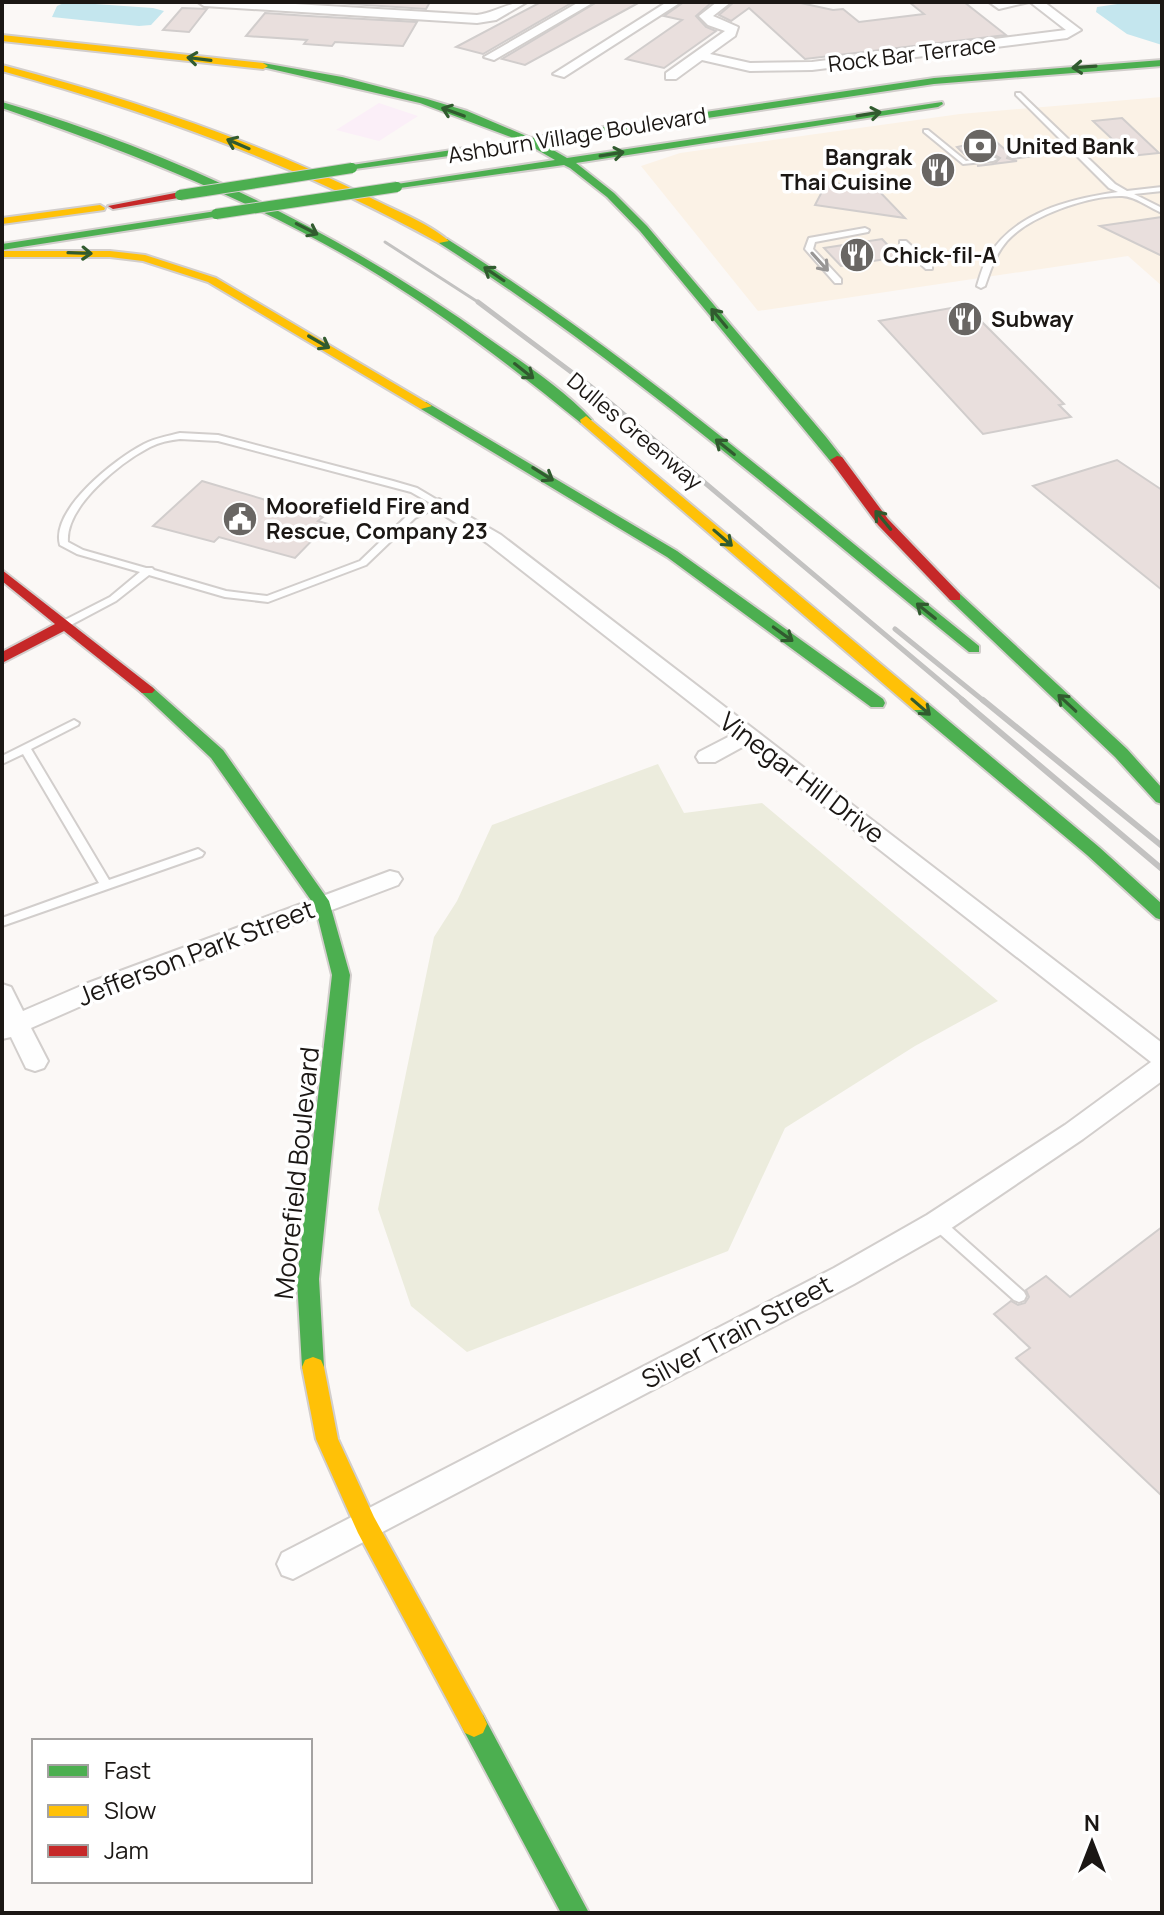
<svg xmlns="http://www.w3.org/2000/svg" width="1164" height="1915" viewBox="0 0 1164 1915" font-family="Manrope,sans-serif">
<rect width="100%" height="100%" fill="#fbf8f6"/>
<path fill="#fbf2e6" d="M1162,97V286L1128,256L758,311L641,166L680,153L960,114Z"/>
<path fill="#fbeff8" d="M379,103L418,116L379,141L336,130Z"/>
<path fill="#ececdd" d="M658,764L684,813L762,803L998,1001L915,1046L785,1128L728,1251L467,1352L411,1306L378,1209L434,937L457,901L492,825Z"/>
<path fill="#c4e6ee" d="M66,2L153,8L164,11L151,25L139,26L52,17L57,6Z
M1131,2H1162V45L1127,34L1096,12L1097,7Z"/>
<path fill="#e9dfdd" stroke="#d1cdcc" stroke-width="2" d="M321,2H430L426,9Z
M541,2H573L483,54L456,47Z
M597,2H640L525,65L502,59Z
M684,2H712L696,16L706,27L716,31L664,68L626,59L682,20L664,16Z
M734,2H796L833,10L843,9L859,22L924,14L909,2H964L1006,35L805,59L749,8L731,21L719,15Z
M182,8L207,9L189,32L163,30Z
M265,13L309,16L417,22L403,46L335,42L332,46L304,44L307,40L246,36Z
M1122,118L1159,153L1130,156L1093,121Z
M993,139L1009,153L1007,158L1017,161L977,166L994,164L1000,158L993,154L968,158L957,147L966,145L964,143Z
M827,182L877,189L905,218L815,205Z
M1162,217V256L1100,226Z
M882,239L899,257L841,266L824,248Z
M962,306L974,318L977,317L1064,404L1059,405L1071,417L983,434L879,321Z
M1117,460L1162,490V590L1033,486Z
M202,481L323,517L318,521L328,524L295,558L219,537L214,542L153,526Z
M1162,1227V1496L1016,1358L1030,1348L994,1314L1011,1301L1018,1305L1025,1303L1029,1297L1026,1290L1046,1276L1070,1297Z"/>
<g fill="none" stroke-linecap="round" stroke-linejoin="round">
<g stroke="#d2cecc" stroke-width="4">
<path id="lane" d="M1016,93H1020L1115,184L1127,191L1162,187V191L1134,194L1162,208V213C1150,208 1135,196 1122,196C1089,195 1029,216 1007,241C995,255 991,269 985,286L981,288L977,286C980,276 983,265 988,257C1015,212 1070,199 1118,192L1109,188L1016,95Z
M924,130H928L966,161L993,157L997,159L993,161L963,164L924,132Z
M1032,152L1034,153V155L1012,158L1009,156Z
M865,228L869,230L868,232L815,242L813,249L841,279V283H835L805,249L809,238Z
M900,241H906L932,265V269H926L900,245Z
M180,433L218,435L393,481L417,488L444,504L415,518L366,565L268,602L225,597L149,575L116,601L69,626H61V622L110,597L140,572L77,554L60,545C50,510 115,459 144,444C155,438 168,436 180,433ZM180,439L218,441L411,492L432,504L409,514L360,561L267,596L226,591L154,570L152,568H146L83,550L68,542C65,506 121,462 150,447C160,442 170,440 180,439Z
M74,720L79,723L78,725L31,749L109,880L198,849L204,853L202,856L2,926V918L99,883L23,754L2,764V756Z
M937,1217L942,1219L1024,1292L1026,1296L1024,1300L1019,1302L1014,1300L932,1227L930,1223L932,1219Z"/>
</g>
<g stroke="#d2cecc" stroke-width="4">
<path id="street" d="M198,2H262L477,15C495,13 508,2 527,2L496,20L477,23L204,6Z
M579,2H594L494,60L484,57Z
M667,2H681L564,77L553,74Z
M717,2H731L713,16L738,27L735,36L710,54L750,63L812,62L1066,30L1030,2H1044L1081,30L1067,38L812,70L750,71L702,60L676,79H666V73L725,31L708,25L699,16Z
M989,2H1029L999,9Z
M439,499L501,535L1162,1043V1081L1083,1139L947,1231L854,1284L293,1579L282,1575L277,1564L282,1553L834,1268L927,1215L1065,1125L1151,1062L746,745L715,762H699L696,757L699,752L732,735L487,543L433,508L430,504Z
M390,871L398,873L402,879L398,885L106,995L31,1028L48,1061L44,1068L35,1071L26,1068L11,1037L2,1039V984L11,987L23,1011L88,983Z"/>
</g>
<g stroke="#d2cecc" stroke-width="4">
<path id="fast" d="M1162,60V66L934,84L541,143L567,158L942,102L943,104L938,107L576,163L614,193L647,226L826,437L844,460L837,464L832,463L640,231L607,197L570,168L564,165L393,189L392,187L397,184L555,160L529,145L348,170V166L352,165L519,140L420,103L258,66L263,63L342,77L427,99L467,111L531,138L934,78Z
M2,102C176,152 345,235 492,341C526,365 565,390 592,420L581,423C516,370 451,320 380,276C262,203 132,153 2,108Z
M216,211L222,214L220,216L2,250V244Z
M439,239H447C636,358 805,506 979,646V652H969C796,512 627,363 439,243Z
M426,402L677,551L883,699L885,703L883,707H871L667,557L421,409V403Z
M955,593L960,594L1127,749L1162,788V804L1156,802L1115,757L950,600L948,597Z
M147,685L152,687L223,750L329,901L350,975L319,1279L324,1367L321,1374L313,1377L305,1374L302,1367L297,1279L332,975L315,906L211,758L142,693L139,690L142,687Z
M920,701L926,702L1099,847L1162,904V920L1156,918L1087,855L914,710L912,706L914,702Z
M474,1711L483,1715L589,1913H561L465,1733L461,1724L465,1715Z"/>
</g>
<g stroke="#d2cecc" stroke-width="4">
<path id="slow" d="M2,35L263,63L268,66L263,69L2,41Z
M2,65C128,98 252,139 369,197C394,210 427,222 449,241L439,243C300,166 155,113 2,71Z
M100,205L105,208L104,210L2,224V218Z
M2,251H110L145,255L216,278L432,406L421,409L208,282L143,261L110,257H2Z
M586,416L926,702L928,706L926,710H914L581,423L580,420Z
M313,1357L321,1360L324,1367L338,1439L374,1517L483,1715L487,1724L483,1733L474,1737L465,1733L358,1533L316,1439L302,1367L305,1360Z"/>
</g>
<g stroke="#d2cecc" stroke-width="4">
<path id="jam" d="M180,192L185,195L184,197L113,209L108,206Z
M837,456L842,457L888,519L960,594V600H950L878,525L830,460Z
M2,570L152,687L155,690L152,693H142L64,631L2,663V652L55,624L2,581Z"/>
</g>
<use href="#lane" fill="#fefefe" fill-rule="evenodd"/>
<use href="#street" fill="#fefefe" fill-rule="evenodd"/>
<use href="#fast" fill="#4caf50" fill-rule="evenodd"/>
<use href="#slow" fill="#ffc107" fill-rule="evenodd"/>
<use href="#jam" fill="#c62828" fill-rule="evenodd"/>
<path stroke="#c3c2c1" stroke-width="3" d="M385,242L481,304"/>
<path stroke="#c3c2c1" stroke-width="5" d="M478,302L590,386L965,702
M895,629L985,702"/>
<path stroke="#c3c2c1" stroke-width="6" d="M962,700L1162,869
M983,700L1162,846"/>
<g stroke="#d2cecc" stroke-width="12" stroke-linecap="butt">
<path id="fast-bridge" d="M180,195L352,168
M216,214L397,187"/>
</g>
<use href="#fast-bridge" stroke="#4caf50" stroke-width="10"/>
</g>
<defs><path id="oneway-shaft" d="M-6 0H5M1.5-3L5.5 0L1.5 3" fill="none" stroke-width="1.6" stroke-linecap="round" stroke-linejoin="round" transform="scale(2)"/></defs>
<g stroke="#315b2f">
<use href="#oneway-shaft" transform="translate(199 59) rotate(-173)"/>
<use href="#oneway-shaft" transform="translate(1084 67) rotate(176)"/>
<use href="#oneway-shaft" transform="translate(453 112) rotate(-160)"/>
<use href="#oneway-shaft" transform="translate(869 114) rotate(-9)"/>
<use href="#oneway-shaft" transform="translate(238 144) rotate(-157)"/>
<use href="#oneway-shaft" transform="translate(612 154) rotate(-9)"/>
<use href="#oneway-shaft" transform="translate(307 229) rotate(27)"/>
<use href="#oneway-shaft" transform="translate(80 253) rotate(2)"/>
<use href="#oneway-shaft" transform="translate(494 274) rotate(-146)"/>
<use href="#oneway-shaft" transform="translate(719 318) rotate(-130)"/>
<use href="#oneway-shaft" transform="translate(319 342) rotate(30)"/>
<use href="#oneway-shaft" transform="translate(524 371) rotate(38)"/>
<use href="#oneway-shaft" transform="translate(725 447) rotate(-141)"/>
<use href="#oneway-shaft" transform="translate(543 474) rotate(32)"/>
<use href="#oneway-shaft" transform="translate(883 520) rotate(-130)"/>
<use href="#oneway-shaft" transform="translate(723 538) rotate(41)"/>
<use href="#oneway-shaft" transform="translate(926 611) rotate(-141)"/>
<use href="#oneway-shaft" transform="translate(783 634) rotate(36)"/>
<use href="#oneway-shaft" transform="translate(1067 703) rotate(-137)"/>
<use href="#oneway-shaft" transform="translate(921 707) rotate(41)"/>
</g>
<use stroke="#989695" href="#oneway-shaft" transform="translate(820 262) rotate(48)"/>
<defs>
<g id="bank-disc" transform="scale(1.8)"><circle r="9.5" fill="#696663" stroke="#fff"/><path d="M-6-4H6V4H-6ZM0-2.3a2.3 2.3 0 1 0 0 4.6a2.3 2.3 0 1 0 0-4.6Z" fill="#fff"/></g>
<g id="restaurant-disc" transform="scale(1.8)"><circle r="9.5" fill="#696663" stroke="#fff"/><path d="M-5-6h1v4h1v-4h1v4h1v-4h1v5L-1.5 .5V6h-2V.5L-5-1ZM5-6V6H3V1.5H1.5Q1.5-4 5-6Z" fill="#fff"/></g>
<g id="civic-disc" transform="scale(1.8)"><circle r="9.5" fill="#696663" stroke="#fff"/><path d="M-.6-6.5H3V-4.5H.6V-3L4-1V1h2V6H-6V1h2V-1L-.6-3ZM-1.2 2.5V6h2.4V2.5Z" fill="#fff"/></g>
</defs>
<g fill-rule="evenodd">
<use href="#bank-disc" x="980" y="146"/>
<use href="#restaurant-disc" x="938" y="170"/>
<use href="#restaurant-disc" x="857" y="255"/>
<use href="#restaurant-disc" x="965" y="319"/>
<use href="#civic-disc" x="240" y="519"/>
</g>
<g text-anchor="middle" stroke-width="7" stroke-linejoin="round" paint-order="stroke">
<g font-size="22" fill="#1b1714" stroke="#fff">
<text transform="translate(912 54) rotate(-7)" y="8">Rock Bar Terrace</text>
<text transform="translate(577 135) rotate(-9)" y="8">Ashburn Village Boulevard</text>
<text transform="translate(635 431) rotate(40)" y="8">Dulles Greenway</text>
</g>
<g font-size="22" font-weight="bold" fill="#1b1714" stroke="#fff" text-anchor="start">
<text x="1006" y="154">United Bank</text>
<text x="912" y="165" text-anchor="end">Bangrak<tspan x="912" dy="25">Thai Cuisine</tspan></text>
<text x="883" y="263">Chick-fil-A</text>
<text x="991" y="327">Subway</text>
<text x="266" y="514">Moorefield Fire and<tspan x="266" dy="25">Rescue, Company 23</tspan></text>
</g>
<g font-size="26" fill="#1b1714" stroke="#fff">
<text transform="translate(802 778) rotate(37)" y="9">Vinegar Hill Drive</text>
<text transform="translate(196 953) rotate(-21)" y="9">Jefferson Park Street</text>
<text transform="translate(297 1173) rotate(-84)" y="9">Moorefield Boulevard</text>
<text transform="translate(737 1332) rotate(-28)" y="9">Silver Train Street</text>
</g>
</g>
<rect width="1164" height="1915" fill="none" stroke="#1b1714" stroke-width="8"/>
<rect x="32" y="1739" width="280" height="144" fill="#ffffff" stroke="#a4a2a1" stroke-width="2"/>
<rect x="48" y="1765" width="40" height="12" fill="#4caf50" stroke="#a4a2a1" stroke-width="2"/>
<text x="104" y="1779" font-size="24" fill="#1b1714">Fast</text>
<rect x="48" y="1805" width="40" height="12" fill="#ffc107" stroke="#a4a2a1" stroke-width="2"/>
<text x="104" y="1819" font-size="24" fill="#1b1714">Slow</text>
<rect x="48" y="1845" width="40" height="12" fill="#c62828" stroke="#a4a2a1" stroke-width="2"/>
<text x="104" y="1859" font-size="24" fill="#1b1714">Jam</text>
<g transform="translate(1092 1843)" stroke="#ffffff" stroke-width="6" paint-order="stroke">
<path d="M0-6L14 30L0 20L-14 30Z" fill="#1b1714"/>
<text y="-12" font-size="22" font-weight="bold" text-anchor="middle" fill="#1b1714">N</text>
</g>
</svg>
